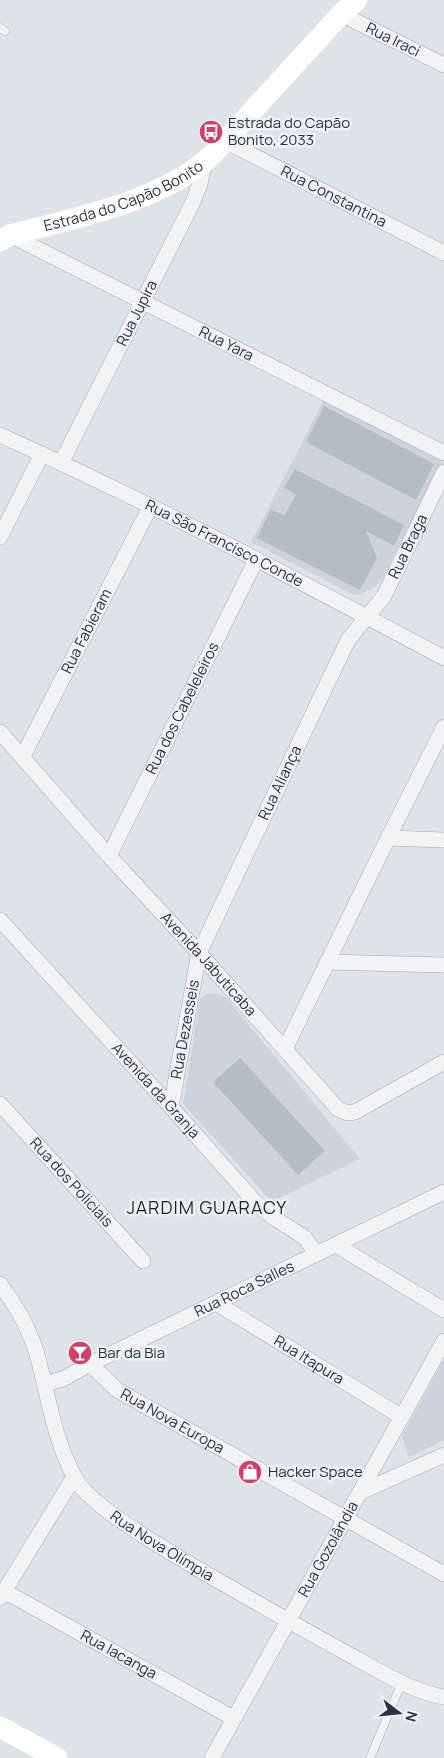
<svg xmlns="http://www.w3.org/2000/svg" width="444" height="1758" viewBox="0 0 444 1758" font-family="Manrope,sans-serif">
<rect width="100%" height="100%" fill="#dee3e8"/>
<path fill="#ccd3da" d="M324,399L442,462L382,579L375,587L362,594L354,595L251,542Z
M210,993L225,996L360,1159L272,1202L183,1104L200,998Z
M444,1359V1440L409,1457L402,1436Z"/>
<path fill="#b5bdc4" d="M324,406L434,464L416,500L306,442Z
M295,469L404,525L394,546L366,531L377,558L360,590L257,538L271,509L284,516L296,495L284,488Z
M240,1058L325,1151L298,1175L213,1082Z"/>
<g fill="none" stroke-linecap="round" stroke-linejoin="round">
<g stroke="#a3abb2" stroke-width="9">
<path id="lane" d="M0,28L5,31
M370,1758L402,1682"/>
</g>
<g stroke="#a3abb2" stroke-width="16">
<g id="street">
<path id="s1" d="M341,14L444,65"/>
<path id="s2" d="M225,141L444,253"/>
<path id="s3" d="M10,235L444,453"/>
<path id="s4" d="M0,435C151,503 298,580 444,658"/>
<path id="s5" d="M61,463L192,204L200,184L204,163"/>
<path d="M0,537L42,454"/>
<path id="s6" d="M0,732L109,856L199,953L338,1109L348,1113L355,1112L444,1062"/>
<path id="s7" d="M23,756L150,507"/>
<path d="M388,838L444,840"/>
<path id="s8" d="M109,856L256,560"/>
<path id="s9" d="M0,920L171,1107L255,1202L274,1218L304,1237L317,1254"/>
<path d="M327,962L444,965"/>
<path d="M285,1049L388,838L444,727"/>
<path id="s10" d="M0,1104L143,1261"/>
<path id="s11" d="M171,1107L199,953L348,640L384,596L444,472"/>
<path d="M336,1245L444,1310"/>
<path id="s12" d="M0,1284C16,1305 29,1328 37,1354C48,1394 54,1439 74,1476C80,1489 94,1500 105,1509C136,1533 170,1552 203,1572C249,1598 295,1625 341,1650C369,1665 413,1693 444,1697"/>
<path id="s13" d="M216,1303L402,1417"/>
<path id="s14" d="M90,1364L117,1390L444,1574"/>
<path id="s15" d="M44,1384L63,1379L90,1364L444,1192"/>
<path d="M361,1492L444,1455"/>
<path id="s16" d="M4,1591L233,1718"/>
<path d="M0,1598L74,1477"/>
<path id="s17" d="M212,1758L444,1341"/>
</g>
</g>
<use href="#lane" stroke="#f1f3f6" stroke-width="8"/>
<use href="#street" stroke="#f1f3f6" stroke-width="15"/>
<g stroke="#fff" stroke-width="21">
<path id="s18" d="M0,241L10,235C75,218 166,201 215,152L341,14L357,0"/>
<path d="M0,1727L57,1758"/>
</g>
</g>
<defs>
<g id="bus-disc" transform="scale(1.25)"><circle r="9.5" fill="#ce4269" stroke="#eef2f5"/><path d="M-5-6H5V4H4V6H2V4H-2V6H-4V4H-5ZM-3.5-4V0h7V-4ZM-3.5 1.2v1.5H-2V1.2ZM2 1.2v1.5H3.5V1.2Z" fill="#fff"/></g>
<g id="bar-disc" transform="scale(1.25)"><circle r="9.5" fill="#ce4269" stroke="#eef2f5"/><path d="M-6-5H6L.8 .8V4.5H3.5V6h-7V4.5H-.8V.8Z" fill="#fff"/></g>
<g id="shop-disc" transform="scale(1.25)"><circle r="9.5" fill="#ce4269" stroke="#eef2f5"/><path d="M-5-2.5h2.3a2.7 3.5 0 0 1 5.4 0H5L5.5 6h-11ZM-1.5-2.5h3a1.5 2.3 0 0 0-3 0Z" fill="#fff"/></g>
</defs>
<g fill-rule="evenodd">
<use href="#bus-disc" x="211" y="132"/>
<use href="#bar-disc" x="80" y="1353"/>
<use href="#shop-disc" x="250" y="1472"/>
</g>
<g text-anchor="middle" stroke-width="5" stroke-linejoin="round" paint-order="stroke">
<g font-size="15" fill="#27333f" stroke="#eef2f5">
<text dy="5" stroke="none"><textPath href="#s1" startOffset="58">Rua Iraci</textPath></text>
<text dy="5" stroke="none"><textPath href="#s18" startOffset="132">Estrada do Capão Bonito</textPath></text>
<text dy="5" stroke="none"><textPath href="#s2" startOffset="122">Rua Constantina</textPath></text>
<text dy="5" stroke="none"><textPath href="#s5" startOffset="168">Rua Jupira</textPath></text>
<text dy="5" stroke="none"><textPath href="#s3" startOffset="242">Rua Yara</textPath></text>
<text dy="5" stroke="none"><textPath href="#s4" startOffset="249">Rua São Francisco Conde</textPath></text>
<text dy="5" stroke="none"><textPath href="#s11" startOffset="615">Rua Braga</textPath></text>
<text dy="5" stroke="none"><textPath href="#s7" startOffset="140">Rua Fabieram</textPath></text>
<text dy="5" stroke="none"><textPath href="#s8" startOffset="165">Rua dos Cabeleleiros</textPath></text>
<text dy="5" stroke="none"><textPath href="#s11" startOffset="345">Rua Aliança</textPath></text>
<text dy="5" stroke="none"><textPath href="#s6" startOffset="312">Avenida Jabuticaba</textPath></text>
<text dy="5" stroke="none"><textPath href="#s11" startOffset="79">Rua Dezesseis</textPath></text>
<text dy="5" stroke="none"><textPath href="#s9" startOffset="231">Avenida da Granja</textPath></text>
<text dy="5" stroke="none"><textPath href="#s10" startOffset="106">Rua dos Policiais</textPath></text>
<text dy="5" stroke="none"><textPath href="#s15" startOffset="222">Rua Roca Salles</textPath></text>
<text dy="5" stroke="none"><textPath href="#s13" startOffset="109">Rua Itapura</textPath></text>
<text dy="5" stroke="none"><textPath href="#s14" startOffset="101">Rua Nova Europa</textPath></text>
<text dy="5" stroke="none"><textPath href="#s12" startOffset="321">Rua Nova Olímpia</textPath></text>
<text dy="5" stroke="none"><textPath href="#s17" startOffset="239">Rua Gozolândia</textPath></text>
<text dy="5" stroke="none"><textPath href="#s16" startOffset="131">Rua Iacanga</textPath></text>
</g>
<g font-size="15" fill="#27333f" stroke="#eef2f5" text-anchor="start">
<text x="228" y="128">Estrada do Capão<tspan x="228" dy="17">Bonito, 2033</tspan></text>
<text x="98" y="1358">Bar da Bia</text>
<text x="268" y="1477">Hacker Space</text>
</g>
<g font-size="18" letter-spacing="1" fill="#1a242f" stroke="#eef2f5">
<text x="207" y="1214">JARDIM GUARACY</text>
</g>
</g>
<g transform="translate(399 1713) rotate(106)" stroke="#eef2f5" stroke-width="4" paint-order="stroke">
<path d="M0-4L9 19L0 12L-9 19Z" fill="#27333f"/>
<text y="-8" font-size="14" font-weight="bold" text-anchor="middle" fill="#27333f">N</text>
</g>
</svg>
